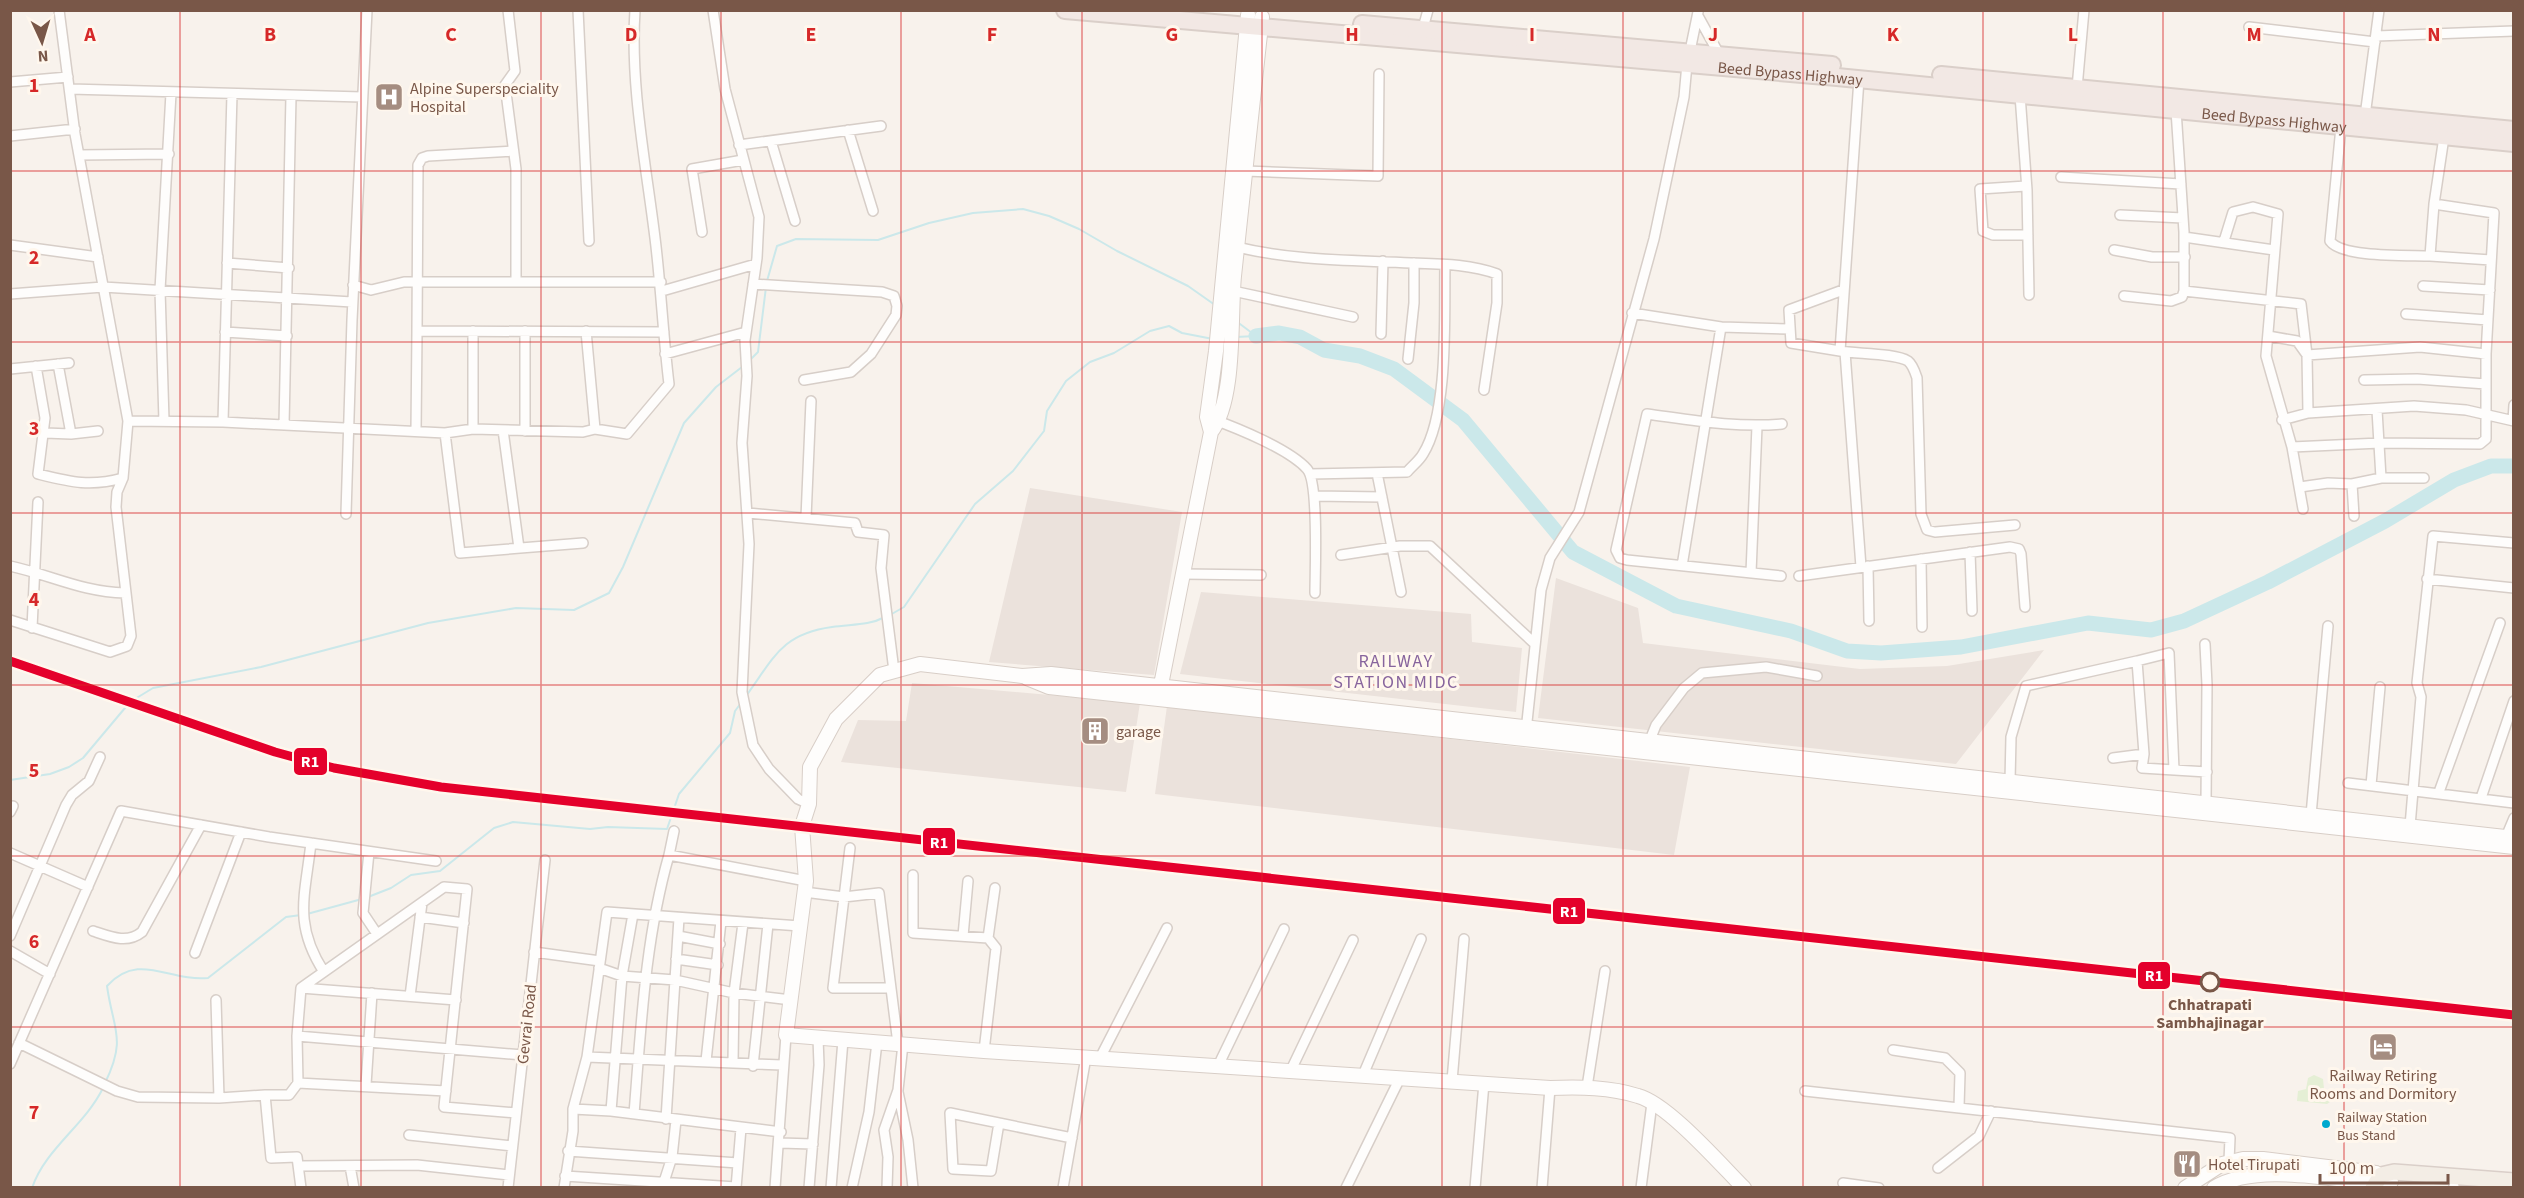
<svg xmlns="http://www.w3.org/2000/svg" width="2524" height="1198" viewBox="0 0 2524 1198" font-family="'Source Sans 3',sans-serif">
<rect width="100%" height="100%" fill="#f8f2ec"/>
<path fill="#ebe2dc" d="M1030,488L1182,512L1154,675L989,662Z
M1556,578L1638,608L1643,643L1860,669L1947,666L2044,650L1956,764L1538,718Z
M1201,592L1471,614L1472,642L1522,648L1516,712L1180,674Z
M912,683L1140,703L1126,792L841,762L858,720L906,721Z
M1167,706L1690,767L1674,855L1155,794Z"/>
<path fill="#e5efd5" d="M2314,1075L2323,1079L2324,1089L2329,1094L2330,1102L2327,1104L2297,1101L2298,1091L2306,1089L2308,1078Z"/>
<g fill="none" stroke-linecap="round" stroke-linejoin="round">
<path stroke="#cbe8ea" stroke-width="2" d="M767,281L777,246L796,239L878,240L929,223L973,213L1023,209L1049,216L1079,229L1117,251L1188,286L1215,305
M1236,321L1256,336
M1236,337L1256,336
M749,361L758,352L766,287
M890,615L904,607L975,504L1013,471L1044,431L1047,411L1066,381L1090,362L1114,353L1150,331L1169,326L1182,333L1213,339
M746,696C774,658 781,634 832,627C851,624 868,626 885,617
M10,780L50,774L69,767L83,758L130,702L153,688L261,667L428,623L516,608L574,610L609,593L623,567L684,423L716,387L742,367
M368,897L391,888L411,875L440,871L494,828L513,822L590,829L608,827L667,829L679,794L730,733L735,711L741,703
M307,914L362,899
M105,1083C127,1038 113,1030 107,986C139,951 169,982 208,978L286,917L301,915
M32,1188C45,1149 85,1125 103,1088"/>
<path stroke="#cbe8ea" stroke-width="15" d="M1256,336L1279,333L1300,337L1324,350L1360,356L1394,369L1463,420L1573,552L1676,606L1791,631L1847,651L1881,653L1961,647L2088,623L2151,630L2184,621L2268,582L2385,521L2454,480L2491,466H2514"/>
<g stroke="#d7cec8" stroke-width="12">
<path id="street" d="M508,10L515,71L505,85L516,169V282
M578,10L589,241
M713,10L725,89L759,217L757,258L745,340L747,376L742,443L749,544L742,692L753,745L769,769L798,799L809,804
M1698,16L1719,54
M2249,27L2375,42
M1423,28L1428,10
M2376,36L2514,31
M1690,51L1698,12
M10,82L68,77
M2077,88L2084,10
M70,89L362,97
M2020,95L2027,190L2029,295
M2365,116L2379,10
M2341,127L2330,241C2342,258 2409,255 2430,256
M848,130L873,211
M10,136L75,129
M2444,137L2434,204L2494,213L2486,354
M771,141L795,221
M739,145L881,126
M79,155L169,154
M1245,171L1378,176L1379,74
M2061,177L2181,184
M2026,186L1980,189L1983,231L1993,235H2028
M2434,204L2430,256L2491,260
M2120,215L2183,218
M702,232L692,169L743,160
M2184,237L2274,250
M2224,241L2233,212L2253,207L2278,214L2266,356L2292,447L2303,509
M10,245L98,257
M1237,247C1295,261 1352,260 1411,263C1440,264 1470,264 1497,274V303L1484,390
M2114,250L2152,257H2185
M227,263L289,268
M753,284L882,292L894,296L897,306L896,315L871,354L851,372L804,380
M353,285L371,290L404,282H661
M2423,286L2490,290
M1843,290L1789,310L1791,343L1840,351L1859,79
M662,291L756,264
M1233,291L1353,317
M2184,291L2301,304L2307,355L2420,347L2486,354V439L2480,444L2380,443L2292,447
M10,294L103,287L352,302
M2124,296L2171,301L2182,297L2184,291V232L2176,110
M1632,313L1721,327L1790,329
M2406,314L2488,320
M417,331L418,165L422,158L428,156L513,151
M525,331V431
M586,331L595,429
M225,332L287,336
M1381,334L1383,261
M2268,336L2297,341L2307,355L2308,413
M1840,351C1856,354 1895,353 1908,361C1913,365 1915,372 1917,378L1921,514L1927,530L1935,532L2015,525
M1845,352L1861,567
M665,354L746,332
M1408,359L1414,303V263
M58,364L71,434
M36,366L45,418L38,474C71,482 90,487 123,478
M10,369L69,363
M2364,380L2417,379L2486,384
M2377,410L2381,478
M1212,419C1237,428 1289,449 1307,469C1319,482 1315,570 1315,593
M2282,420L2308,413L2414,406L2466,410L2514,421
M2513,420L2514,405
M128,421L223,422L445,433L473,429L583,432L595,429L627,434L669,384C663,335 661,286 655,238C646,164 630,86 635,10
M164,421L160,290L171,93
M223,422L232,94
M284,425L291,96
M473,429V331
M503,430L519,548
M416,431L417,331L664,332
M45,433L71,434L98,431
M445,433L460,553L583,543
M1377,473L1401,592
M1310,474L1407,472C1412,466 1419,461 1423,454C1449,413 1444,314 1445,265
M2352,484L2354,516
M2300,487L2328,483L2352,484L2381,478H2424
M1314,496L1382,497
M748,513L855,523L858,532L884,535L881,568L894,671
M346,514L352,320L367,10
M806,518L811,401
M1970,552L1972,611
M1341,555L1400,546H1430L1535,644
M1921,559L1922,627
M10,566C51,575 82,592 125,593
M1682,566L1721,327
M1868,566L1869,621
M1751,573L1757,426
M1183,574L1261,575
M1781,576L1627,560L1620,558L1616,550L1647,414C1692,420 1736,428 1782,424
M1799,576L2010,547L2019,549L2021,554L2025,607
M2427,579L2514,588
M10,620L110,652L127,646L131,636L116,507L117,492L123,478L128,421L75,134L59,10
M32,628L38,502
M2205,644L2207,685L2206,803
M2137,661L2169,653L2174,770
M1526,731L1541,590L1550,558L1579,512L1654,239L1684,97L1687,64
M1650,740L1656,725L1684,688L1702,673L1766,667L1817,676
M2113,758L2144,754
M2010,781L2011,737L2026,686L2137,661L2144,754L2142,768L2207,772
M2348,783L2514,803
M2371,785L2380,687
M2439,792L2500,623
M2481,798L2514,701
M10,812L13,806
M2311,815L2328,626
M2410,826L2421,697L2417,683L2433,536L2514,543
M2506,837L2514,818
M311,843C305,896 293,924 324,972
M850,848L833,988H889
M369,852L363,913L377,934
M10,853L88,887
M669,855L674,831
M913,875V933L988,938L996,948L984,1051
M804,892L844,897L879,893L898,1044
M420,917L464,923
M93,931C111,937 127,944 142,932L201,825
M10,936L66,805L72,795L89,781L100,757
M678,936L720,944
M963,936L968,881
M988,938L995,888
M10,951L50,974
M534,952L600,961
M195,953L241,832
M676,959L718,965
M599,968L622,976L675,980L734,993L791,1000
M301,988L444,887L467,889L444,1107L516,1113
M301,988L456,1000
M410,996L422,903
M216,1000L219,1098L265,1095L271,1158L297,1157L301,1188
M297,1036L523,1055
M19,1043L117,1091L138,1097L219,1098
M1893,1050L1945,1058L1960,1073L1959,1107
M587,1057L782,1065
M1100,1058L1167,928
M706,1061L721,921
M733,1063L734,993L743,923
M10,1064L121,811L269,837L436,861
M753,1066L768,924
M1218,1066L1284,929
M1291,1070L1353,940
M1363,1075L1421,939
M1452,1081L1464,939
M298,1083L446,1091
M366,1085L372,993
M1587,1087L1605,971
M1805,1091L2230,1138L2229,1161
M898,1092L908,1140L913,1188
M265,1095H289L298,1083L297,1036L301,988
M573,1109L611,1111L781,1132
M611,1111L622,976L633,914
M634,1114C641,1027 645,939 669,855L806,881
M666,1119L679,918
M999,1123L991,1171L953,1169L950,1113L1072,1138
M409,1135L512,1146
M780,1143L813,1144
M568,1151L738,1163
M299,1166L417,1165L509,1175
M350,1166L354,1188
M1938,1168L1979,1136L1991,1111
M565,1176L736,1187
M1843,1183L1879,1188
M508,1188L545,860
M564,1188L573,1131V1109L587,1057L607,912L800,926
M662,1188L672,1157L676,1120
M736,1188L741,1128
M775,1188L786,1035
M809,1188L819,1065L818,1038
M831,1188L843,1040
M852,1188L869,1112L877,1042
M887,1188L888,1157L884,1130L898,1090L903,1044
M1063,1188L1086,1057
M1346,1188L1400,1078
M1475,1188L1484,1083
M1542,1188L1550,1088
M1641,1188L1652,1103
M2454,1188V1186"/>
</g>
<g stroke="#d8cec7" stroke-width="16">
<path id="secondary" d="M1211,432C1236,400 1230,317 1234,276C1243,189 1252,103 1262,17
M1027,678L1049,687L2514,847
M1159,695L1211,432L1207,417L1216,351L1248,15
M1744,1188C1720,1164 1668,1104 1638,1096C1610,1087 1580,1087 1550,1088L984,1051L786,1035L806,881L802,826L809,804L810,767L836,719L880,675L920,664L1022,676L1051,674L2514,838
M2185,1188L2222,1164L2243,1159H2263L2376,1173L2391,1182
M2214,1188C2255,1163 2327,1179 2374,1183L2382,1188"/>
</g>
<g stroke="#dacfc9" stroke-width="18">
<path id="primary" d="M2373,1188L2381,1175L2394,1172L2514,1181"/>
</g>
<g stroke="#dacfc9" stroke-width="20">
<g id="highway">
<path id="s1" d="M1065,10L1837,77L2514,143"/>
<path d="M1362,24L1832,65"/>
<path d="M1941,75L2514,130"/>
</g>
</g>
<use href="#street" stroke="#fefdfc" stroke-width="9"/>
<use href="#secondary" stroke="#fefdfc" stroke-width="14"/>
<use href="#primary" stroke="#f3ede5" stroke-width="15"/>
<use href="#highway" stroke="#f2e8e4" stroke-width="16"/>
<g stroke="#fff7ed" stroke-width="14">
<path id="rail-1" d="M10,661L275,752L334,768L441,787L2514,1015"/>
</g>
<use href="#rail-1" stroke="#e4002b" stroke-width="9"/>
</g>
<path fill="none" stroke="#d62828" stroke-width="1.5" stroke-opacity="0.55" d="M180,10V1188M361,10V1188M541,10V1188M721,10V1188M901,10V1188M1082,10V1188M1262,10V1188M1442,10V1188M1623,10V1188M1803,10V1188M1983,10V1188M2163,10V1188M2344,10V1188M10,171H2514M10,342H2514M10,513H2514M10,685H2514M10,856H2514M10,1027H2514"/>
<defs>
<g id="hospital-square" transform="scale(1.5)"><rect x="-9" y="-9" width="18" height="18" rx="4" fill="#a58d81" stroke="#fff7ed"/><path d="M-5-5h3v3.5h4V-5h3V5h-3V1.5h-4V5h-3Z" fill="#fff"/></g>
<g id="building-square" transform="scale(1.5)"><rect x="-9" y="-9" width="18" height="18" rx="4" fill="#a58d81" stroke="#fff7ed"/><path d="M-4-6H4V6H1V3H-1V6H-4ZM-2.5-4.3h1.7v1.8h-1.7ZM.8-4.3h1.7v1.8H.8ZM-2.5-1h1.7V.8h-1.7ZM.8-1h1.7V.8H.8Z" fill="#fff"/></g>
<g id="hotel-square" transform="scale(1.5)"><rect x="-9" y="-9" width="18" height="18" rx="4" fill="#a58d81" stroke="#fff7ed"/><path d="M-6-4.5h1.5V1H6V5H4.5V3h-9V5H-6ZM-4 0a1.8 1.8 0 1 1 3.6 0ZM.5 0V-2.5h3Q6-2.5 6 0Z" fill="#fff"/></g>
<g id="restaurant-square" transform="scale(1.5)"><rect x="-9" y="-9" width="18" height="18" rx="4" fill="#a58d81" stroke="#fff7ed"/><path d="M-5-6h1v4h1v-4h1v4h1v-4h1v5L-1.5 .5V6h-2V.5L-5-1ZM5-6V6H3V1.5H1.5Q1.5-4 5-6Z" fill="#fff"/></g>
</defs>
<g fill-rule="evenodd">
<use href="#hospital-square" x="389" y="97"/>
<use href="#building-square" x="1095" y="731"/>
<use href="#hotel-square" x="2383" y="1047"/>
<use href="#restaurant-square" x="2187" y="1164"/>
</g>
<circle fill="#fff7ed" stroke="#795748" stroke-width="3" cx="2210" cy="982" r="9"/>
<circle fill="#00a9ce" stroke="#fff7ed" stroke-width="2" cx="2326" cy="1124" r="5"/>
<g text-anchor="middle" stroke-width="6" stroke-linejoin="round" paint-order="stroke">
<g font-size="14" fill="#795748" stroke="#fff7ed" text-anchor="start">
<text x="2337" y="1122">Railway Station<tspan x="2337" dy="18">Bus Stand</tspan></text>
</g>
<g font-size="16" fill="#795748" stroke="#fff7ed">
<text dy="6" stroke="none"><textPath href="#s1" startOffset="728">Beed Bypass Highway</textPath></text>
<text dy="6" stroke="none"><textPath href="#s1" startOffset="1214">Beed Bypass Highway</textPath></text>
<text transform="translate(526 1024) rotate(-84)" y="6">Gevrai Road</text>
</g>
<g font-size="16" fill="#795748" stroke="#fff7ed" text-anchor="start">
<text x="410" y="94">Alpine Superspeciality<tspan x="410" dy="18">Hospital</tspan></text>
<text x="1116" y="737">garage</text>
<text x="2383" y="1081" text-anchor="middle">Railway Retiring<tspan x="2383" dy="18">Rooms and Dormitory</tspan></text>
<text x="2208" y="1170">Hotel Tirupati</text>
</g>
<g font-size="16" font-weight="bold" fill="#795748" stroke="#fff7ed">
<text x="2210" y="1010">Chhatrapati<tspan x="2210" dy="18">Sambhajinagar</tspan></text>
</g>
<g font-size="18" letter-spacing="1.5" fill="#87649d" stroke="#fff7ed">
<text x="1396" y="667">RAILWAY<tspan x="1396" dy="21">STATION MIDC</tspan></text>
</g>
</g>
<g font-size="20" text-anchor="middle" font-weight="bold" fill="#d62828" stroke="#fff7ed" stroke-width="6" stroke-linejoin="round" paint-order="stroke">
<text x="90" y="41">A</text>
<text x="270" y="41">B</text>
<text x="451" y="41">C</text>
<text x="631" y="41">D</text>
<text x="811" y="41">E</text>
<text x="992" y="41">F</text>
<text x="1172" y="41">G</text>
<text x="1352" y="41">H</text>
<text x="1532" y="41">I</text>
<text x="1713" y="41">J</text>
<text x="1893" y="41">K</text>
<text x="2073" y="41">L</text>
<text x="2254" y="41">M</text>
<text x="2434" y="41">N</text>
<text x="34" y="92">1</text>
<text x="34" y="264">2</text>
<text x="34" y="435">3</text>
<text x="34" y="606">4</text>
<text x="34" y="777">5</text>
<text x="34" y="948">6</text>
<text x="34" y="1119">7</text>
</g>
<g stroke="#fff7ed" stroke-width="2">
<rect x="293" y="747" width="35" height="29" rx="6" fill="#e4002b"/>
<rect x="922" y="827" width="34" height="29" rx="6" fill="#e4002b"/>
<rect x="1552" y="897" width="34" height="28" rx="6" fill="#e4002b"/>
<rect x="2137" y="961" width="34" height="29" rx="6" fill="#e4002b"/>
</g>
<g font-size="16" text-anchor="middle" font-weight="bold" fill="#fff">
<text x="310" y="767">R1</text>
<text x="939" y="848">R1</text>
<text x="1569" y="917">R1</text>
<text x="2154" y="981">R1</text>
</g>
<rect width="2524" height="1198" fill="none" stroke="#795748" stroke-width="24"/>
<g transform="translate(42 42) rotate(176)" stroke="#fff7ed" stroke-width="4.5" paint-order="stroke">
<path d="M0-4.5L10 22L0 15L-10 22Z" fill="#795748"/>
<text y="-9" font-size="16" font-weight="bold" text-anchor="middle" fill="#795748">N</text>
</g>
<path d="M2320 1174v9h128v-9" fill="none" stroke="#795748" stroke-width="3"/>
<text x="2329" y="1174" font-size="18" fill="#795748" stroke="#fff7ed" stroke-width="4.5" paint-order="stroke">100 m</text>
</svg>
